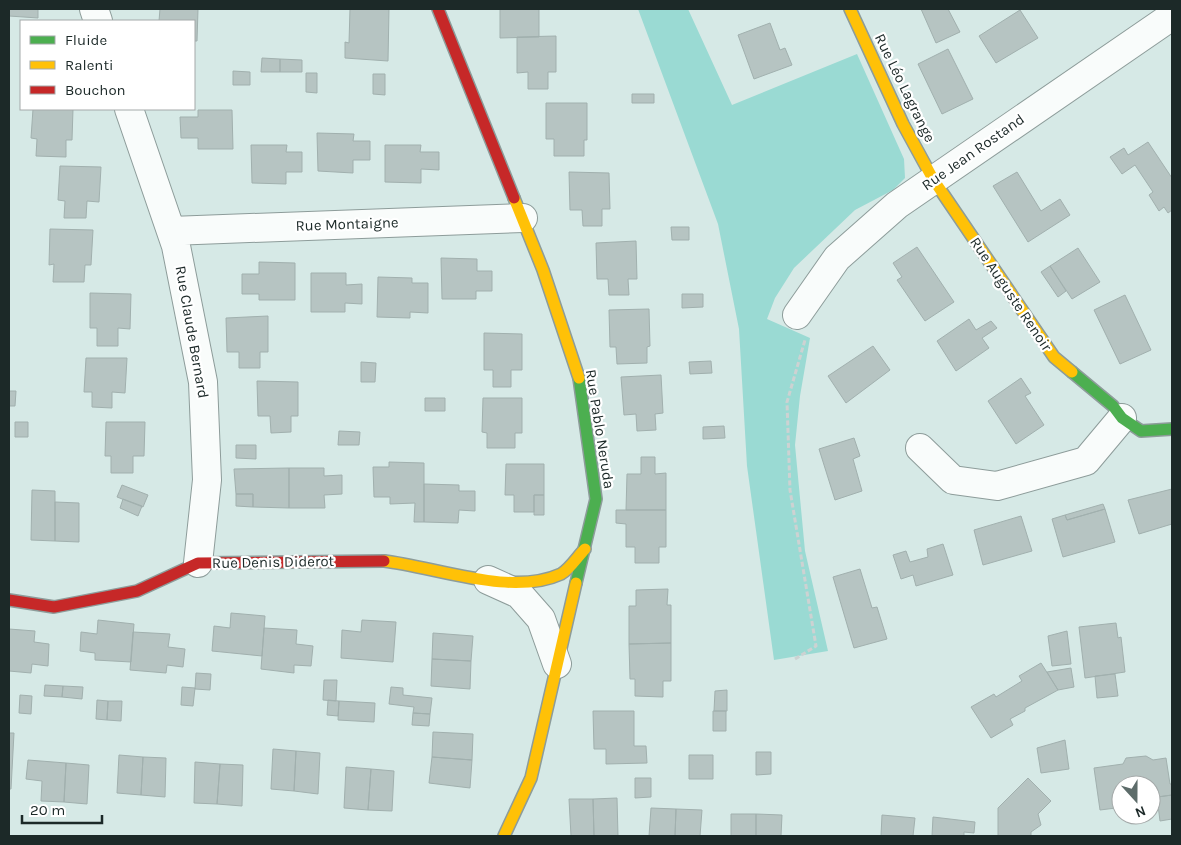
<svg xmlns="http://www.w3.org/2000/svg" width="1181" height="845" viewBox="0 0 1181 845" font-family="Karla,sans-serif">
<rect width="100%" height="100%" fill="#d6e9e6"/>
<path fill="#9adad3" d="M638,9H688L732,105L857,54L904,159L905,178L893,190L855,210L794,268L775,298L767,319L810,338L800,396L795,445L805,551L828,651L774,660L747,466L739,329L718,224Z"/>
<path fill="#b6c4c2" stroke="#a1b0ae" d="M9,9H38V18L9,16Z
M160,9H198L197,41H194V21H159Z
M350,9H389L388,61L345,58V42L349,43Z
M500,9H539V37L500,38Z
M921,9H948L960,32L936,43Z
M1020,10L1038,38L996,63L979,36Z
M770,23L780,50L785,48L792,65L754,79L738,35Z
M556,36V72H548V89H528V72L517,73V37Z
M948,49L973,99L942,114L918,64Z
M262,58L280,59V72H261Z
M280,59L302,60V72H280Z
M233,71L250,72V85H233Z
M306,73H317V93L306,92Z
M373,74H385V95L373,94Z
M632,94H654V103H632Z
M546,103H587V140H584V156H554V139H546Z
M33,109H73L72,140H66V157L36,156L37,139L31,138Z
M198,110H232L233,149H198V138H181L180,117H198Z
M317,133L354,134L353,141H370V160H353V173L318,171Z
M1148,142L1172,178V210L1168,213L1164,207L1159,211L1149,195L1153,192L1135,165L1122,174L1110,157L1124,148L1128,155Z
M251,145H287L286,152H302V172H286V184L252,183Z
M385,145H421L420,152H439V170L421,169V183L385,182Z
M60,166L101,167L99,202L87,201L86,218H64L65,201L58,200Z
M569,172L609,173L610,209H602V226H583L582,210H570Z
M1017,172L1041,211L1060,199L1070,215L1028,242L993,186Z
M671,227H689V240H672Z
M50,229L93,230L91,265H85L84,282H53L54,264L49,265Z
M636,241L637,279H628L629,295H609L608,279H597L596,243Z
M917,247L954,302L925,321L897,280L902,277L893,263Z
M1078,248L1100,282L1072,299L1050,266Z
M441,258L477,259V271H492V291H476V299H442Z
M259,262L295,263V300H259V294H242V274H259Z
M1050,266L1066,291L1058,297L1041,272Z
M311,273H346V285L362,284V304L345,303V312H311Z
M378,277L412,278V283H428V313L410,312V318L377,317Z
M90,293L131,294L130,329L118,328V346H97V328H90Z
M682,294H703V307L682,308Z
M1125,295L1151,350L1120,364L1094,310Z
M649,309L650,346L647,347V363L617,364L616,347H610L609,310Z
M268,316V352H260V368H239V352H227L226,318Z
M969,319L976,330L991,321L997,328L982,338L989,348L956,371L937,341Z
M484,333L522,334V370H511V387H493V370H484Z
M873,346L890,370L846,403L828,376Z
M86,358H127L125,393L112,392V408L92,407V392H84Z
M711,361L712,373L690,374L689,362Z
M361,362L376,363L375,382H361Z
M661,375L663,413L655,414L656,430L637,431L636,414L624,415L621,377Z
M1021,378L1031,393L1025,396L1044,425L1016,444L988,401Z
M257,381L298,382V416H291V432L271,433L270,416H258Z
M9,391H16L15,406H9Z
M425,398H445V411H425Z
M483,398H522V433H515V448H487V433L482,432Z
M15,422H28V437H15Z
M106,422H145L144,456H133V473H111V456H105Z
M724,426L725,438L703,439V427Z
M339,431L360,432L359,445H338Z
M854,438L860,456L853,459L862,491L835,500L819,449Z
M236,445H256V459L236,458Z
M641,457H655V474L666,473V510H626L627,474H641Z
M389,462L424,463V522H414L415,503L390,504V497H374L373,467H389Z
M506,464H544V495H534V512H514V495H505Z
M289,468V508L253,507V494H236L234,469Z
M289,468H324V476L342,475V494L324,495L325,508H289Z
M424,484L459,485V491H475V511L459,510L458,523L424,522Z
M122,485L148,495L143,507L117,497Z
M1172,489V524L1139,534L1128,500Z
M32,490L55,491V541L31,540Z
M236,494H253V507L236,506Z
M534,495H544V515H534Z
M123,499L142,506L138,516L120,508Z
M55,502L79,503V542L55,541Z
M1103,504L1105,509L1067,520L1065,515Z
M1105,509L1115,542L1063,557L1052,519L1065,515L1067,520Z
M616,510H666V547H659V563H635V547H626V524L616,523Z
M1021,516L1032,551L983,565L974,530Z
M943,544L953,575L916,586L913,575L901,579L893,555L906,551L910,562L928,557L927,549Z
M860,569L872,608L877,607L887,639L854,648L833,577Z
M668,589L667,605H671V643L629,644V606H636V590Z
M231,613L265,616L262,656L212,651L214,626L230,628Z
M98,620L134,624L131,662L95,660V653L80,651L81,632L97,634Z
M362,620L396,622L393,662L341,658L342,630L361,632Z
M1116,623L1118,638L1121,637L1125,672L1085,678L1079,627Z
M264,628L297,630L296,644L313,646L311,666L294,665V673L261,669Z
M9,629L35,631L34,642L49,644L48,666L32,664L31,673L9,671Z
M1067,631L1071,664L1052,666L1048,636Z
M133,632L170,634L168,647L185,649L183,667L167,665L166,673L130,670Z
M433,633L473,636L471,661L432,659Z
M671,643V681H663V697L635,696V679H630L629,644Z
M432,659L471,661L470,689L431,686Z
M1041,663L1058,690L1025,708V711L1010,719L1013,725L991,738L971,707L994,694L996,697L1022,681L1019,676Z
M1071,668L1074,687L1058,690L1047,672Z
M196,673L211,674L210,690L195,689Z
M1115,674L1118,696L1097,698L1095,676Z
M324,680H337L336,701L323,700Z
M45,685L63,686L62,697L44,696Z
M63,686L83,687L82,699L62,697Z
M182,687L195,688L193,706L181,705Z
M391,687L403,688V695L432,698L430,714L413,713L414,707L389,704Z
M727,690V711H714L715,691Z
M20,695L32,696L31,714L19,713Z
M97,700L108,701L107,720L96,719Z
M328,700L339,701L338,716L327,715Z
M108,701H122L121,721L107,720Z
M339,701L375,703L374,722L338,720Z
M593,711H634V746H646L647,763L606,764V749H594Z
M713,711H726V731H713Z
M413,713L430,714L429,726L412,725Z
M433,732L473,734L472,760L432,757Z
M9,733H14L11,789H9Z
M1065,740L1069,769L1041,773L1037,748Z
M273,749L296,751L294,791L271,789Z
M296,751L320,753L318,794L294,791Z
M756,752H771V774L756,775Z
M119,755L143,757L141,795L117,793Z
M689,755H713V779H689Z
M1146,756L1153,760L1166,758L1170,784H1172V795L1151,798V785H1121V802L1116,803V808L1100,810L1094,768L1123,764L1126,758Z
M143,757L166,758L165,797L141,795Z
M432,757L472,760L470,788L429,783Z
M28,760L66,763L64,802L41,801L42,781L26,779Z
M195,762L220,764L217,804L194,803Z
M66,763L89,765L87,804L64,802Z
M220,764L243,765L242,806L217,804Z
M346,767L371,769L368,810L344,808Z
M371,769L394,771L392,811L368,810Z
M635,778H651V797L635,798Z
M1028,778L1051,801L1038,814L1041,825L1031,832V836H998V808Z
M1172,795V819L1160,821L1157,797Z
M617,798L618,836H594L593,799Z
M569,799H593L594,836H571Z
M651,808L676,809L675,836H649Z
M676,809L702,810L700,836H675Z
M731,814H756V836H731Z
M756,814L782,815L781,836H756Z
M882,815L915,818L913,836H881Z
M933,817L975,822L974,833L964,832V836H932Z"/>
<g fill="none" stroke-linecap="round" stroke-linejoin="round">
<g stroke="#8d9c9a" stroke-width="30">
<path id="street" d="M94,9L98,21
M129,109L176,246L203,382L207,480L198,563
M171,231L523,218
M797,315L837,258L897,205L1172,16
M920,448L953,480L997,486L1086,461L1122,418
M488,580L519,594L541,619L557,664"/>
</g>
<g stroke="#8d9c9a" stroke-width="14">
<path id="fast" d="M1072,372L1113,406L1122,418L1141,431L1172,429
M576,583L596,499L579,378"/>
</g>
<g stroke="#8d9c9a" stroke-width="14">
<path id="slow" d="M850,9L903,124L933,179L1054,357L1072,372
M514,198L543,270L579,378
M384,561C436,567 511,597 561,574C570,569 578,556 585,549
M504,836L531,778L576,583"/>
</g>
<g stroke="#8d9c9a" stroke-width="14">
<path id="jam" d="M438,9L514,198
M9,600L54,607L137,591L198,563L384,561"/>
</g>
<path stroke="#cdd2d2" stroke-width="3" stroke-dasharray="5 2.5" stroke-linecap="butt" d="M795,659L816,646L790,490L787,402L805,340"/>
<use href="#street" stroke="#f9fcfb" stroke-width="28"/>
<use href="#fast" stroke="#4caf50" stroke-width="11"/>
<use href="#slow" stroke="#ffc107" stroke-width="11"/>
<use href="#jam" stroke="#c62828" stroke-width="11"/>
</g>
<g text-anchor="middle" stroke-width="4.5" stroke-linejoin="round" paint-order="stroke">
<g font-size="15" fill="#1c2928" stroke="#fff">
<text transform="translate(905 88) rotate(64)" y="5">Rue Léo Lagrange</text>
<text transform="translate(973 152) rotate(-35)" y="5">Rue Jean Rostand</text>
<text transform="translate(347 224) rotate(-2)" y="5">Rue Montaigne</text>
<text transform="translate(1011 294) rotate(56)" y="5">Rue Auguste Renoir</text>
<text transform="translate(192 332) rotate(80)" y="5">Rue Claude Bernard</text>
<text transform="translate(600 429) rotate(81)" y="5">Rue Pablo Neruda</text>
<text transform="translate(273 562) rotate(-1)" y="5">Rue Denis Diderot</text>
</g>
</g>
<rect width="1181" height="845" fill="none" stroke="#1c2928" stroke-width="20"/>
<rect x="20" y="20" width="175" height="90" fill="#ffffff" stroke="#a4a9a9"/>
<rect x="30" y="36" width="25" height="8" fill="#4caf50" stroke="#a4a9a9"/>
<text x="65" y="45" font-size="15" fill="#1c2928">Fluide</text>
<rect x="30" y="61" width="25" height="8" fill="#ffc107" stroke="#a4a9a9"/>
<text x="65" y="70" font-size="15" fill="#1c2928">Ralenti</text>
<rect x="30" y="86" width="25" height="8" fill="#c62828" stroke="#a4a9a9"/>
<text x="65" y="95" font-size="15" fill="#1c2928">Bouchon</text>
<g transform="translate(1136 800) rotate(159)"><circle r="24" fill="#ffffff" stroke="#a4a9a9"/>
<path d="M0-4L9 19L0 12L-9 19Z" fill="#5d6c6a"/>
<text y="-8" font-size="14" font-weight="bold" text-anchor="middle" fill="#1c2928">N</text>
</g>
<path d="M22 815v8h80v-8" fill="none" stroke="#1c2928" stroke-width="2.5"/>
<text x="30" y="815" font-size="15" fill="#1c2928" stroke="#ffffff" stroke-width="4" paint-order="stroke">20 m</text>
</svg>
